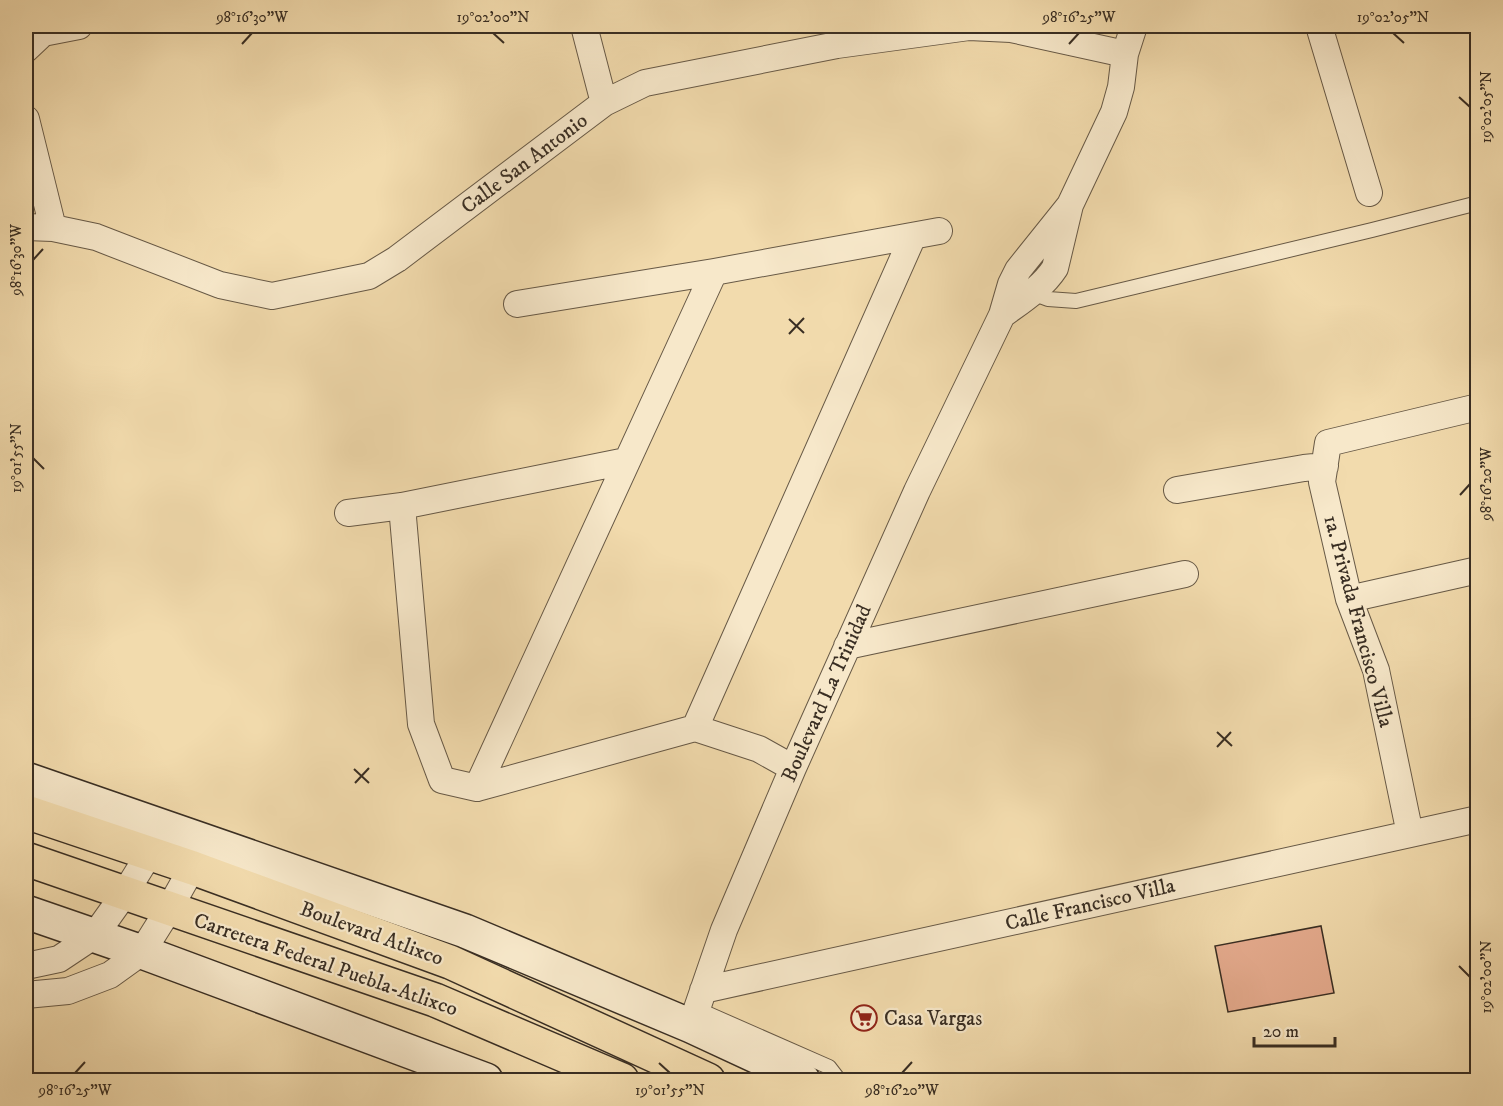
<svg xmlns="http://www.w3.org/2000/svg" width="1503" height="1106" viewBox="0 0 1503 1106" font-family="'IM FELL DW Pica',serif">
<rect width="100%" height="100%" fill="#f2dbad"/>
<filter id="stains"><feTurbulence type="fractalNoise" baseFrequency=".00333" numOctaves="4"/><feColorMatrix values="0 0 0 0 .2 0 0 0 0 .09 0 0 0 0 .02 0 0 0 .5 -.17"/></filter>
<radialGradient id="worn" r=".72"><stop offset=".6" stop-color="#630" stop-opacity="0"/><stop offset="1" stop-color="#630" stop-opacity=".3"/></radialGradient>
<path fill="#e5ab8e" stroke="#392e23" stroke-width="1.5" d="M1321,926L1334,993L1228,1012L1215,946Z"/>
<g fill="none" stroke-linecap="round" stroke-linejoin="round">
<g stroke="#675946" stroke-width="16">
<path id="lane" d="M1029,292L1048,299L1076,301L1372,230L1478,203
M697,1009L829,1067L839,1080"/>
</g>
<g stroke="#675946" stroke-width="28">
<path id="street" d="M584,26L604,103
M1319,26L1369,193
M26,49L43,33L79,26
M26,119L53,228
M26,227L53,228L96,237L220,285L272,296L369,276L397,259L604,103L645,83L837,45L969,27L1011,29L1125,54
M517,304L714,272L939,231
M1002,315C1021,301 1042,288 1055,268L1070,205L1114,112L1121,87L1125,54L1134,26
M1177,490L1304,468L1325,466
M402,506L421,724L442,780L477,788L695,728L759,749L793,768
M348,513L402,506L626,461
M1349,599L1478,570
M847,646L1185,574
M695,728L913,236
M477,788L714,272
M1410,834L1376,670L1349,599L1322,482L1328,443L1478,407
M26,966L59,959L95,935L125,893L159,838
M703,990L1478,819
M26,995L68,991L110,975L142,952L169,909L201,852
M691,1026L724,930L793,768L917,491L1002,315L1011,284L1018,270L1070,205"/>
</g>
<g stroke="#392e23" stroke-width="36">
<path id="secondary" d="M26,779L465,931L691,1026L775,1065L803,1080
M26,912L142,952L486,1080"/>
</g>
<g stroke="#392e23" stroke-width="36">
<path id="primary" d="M26,812L193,868L450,962L708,1080
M26,859L435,1000L622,1080"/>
</g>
<use href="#lane" stroke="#f7e8ca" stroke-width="14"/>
<use href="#street" stroke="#f7e8ca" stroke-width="26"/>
<use href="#secondary" stroke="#f7e8ca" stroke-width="33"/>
<use href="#primary" stroke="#f2dbad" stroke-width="33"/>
</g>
<path fill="none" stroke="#392e23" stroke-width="2" d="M493,33L504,43M1393,33L1404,43M242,44L252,33M1069,44L1079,33M1459,97L1470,107M33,260L43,249M789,319L804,333M789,334L804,318M33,458L44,469M1460,495L1470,484M1217,732L1232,746M1217,747L1231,732M354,769L369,783M355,783L369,768M1459,966L1470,977M659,1063L670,1073M75,1073L85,1062M902,1073L912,1062"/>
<defs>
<g id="supermarket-ring" transform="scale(1.35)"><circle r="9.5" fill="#f7e8ca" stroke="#8f2418" stroke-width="1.5"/><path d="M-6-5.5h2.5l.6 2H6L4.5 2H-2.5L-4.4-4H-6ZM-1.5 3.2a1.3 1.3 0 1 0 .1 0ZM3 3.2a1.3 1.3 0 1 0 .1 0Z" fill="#8f2418"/></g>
</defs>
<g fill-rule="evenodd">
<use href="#supermarket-ring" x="864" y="1018"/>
</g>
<g text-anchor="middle" stroke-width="4.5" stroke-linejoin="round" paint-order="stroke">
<g font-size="21" fill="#392e23" stroke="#f7e8ca">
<text transform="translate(524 163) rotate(-37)" y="7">Calle San Antonio</text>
<text transform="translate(1359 621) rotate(75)" y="7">1a. Privada Francisco Villa</text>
<text transform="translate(826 693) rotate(-66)" y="7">Boulevard La Trinidad</text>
<text transform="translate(1090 904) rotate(-13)" y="7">Calle Francisco Villa</text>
<text transform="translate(372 933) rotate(20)" y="7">Boulevard Atlixco</text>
<text transform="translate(326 964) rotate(19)" y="7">Carretera Federal Puebla-Atlixco</text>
</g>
<g font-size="21" fill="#392e23" stroke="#f7e8ca" text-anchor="start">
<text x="884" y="1025">Casa Vargas</text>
</g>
</g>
<rect width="1503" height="1106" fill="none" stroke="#f2dbad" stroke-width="66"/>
<path d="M1254 1037v9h81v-9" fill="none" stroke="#392e23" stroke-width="3"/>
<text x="1263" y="1037" font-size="18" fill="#392e23" stroke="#f7e8ca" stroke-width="4.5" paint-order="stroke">20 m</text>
<rect x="33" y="33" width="1437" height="1040" fill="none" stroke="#392e23" stroke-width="2"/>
<g font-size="15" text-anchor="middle" fill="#392e23">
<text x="252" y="22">98°16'30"W</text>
<text x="493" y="22">19°02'00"N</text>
<text x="1079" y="22">98°16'25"W</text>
<text x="1393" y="22">19°02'05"N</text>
<text transform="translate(1486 107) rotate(-90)" y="5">19°02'05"N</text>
<text transform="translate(16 260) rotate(-90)" y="5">98°16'30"W</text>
<text transform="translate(16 458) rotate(-90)" y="5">19°01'55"N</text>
<text transform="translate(1486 484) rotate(-90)" y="5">98°16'20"W</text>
<text transform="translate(1486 977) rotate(-90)" y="5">19°02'00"N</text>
<text x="75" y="1095">98°16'25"W</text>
<text x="670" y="1095">19°01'55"N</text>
<text x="902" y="1095">98°16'20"W</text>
</g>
<rect width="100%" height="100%" filter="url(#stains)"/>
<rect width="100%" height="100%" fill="url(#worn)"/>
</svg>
